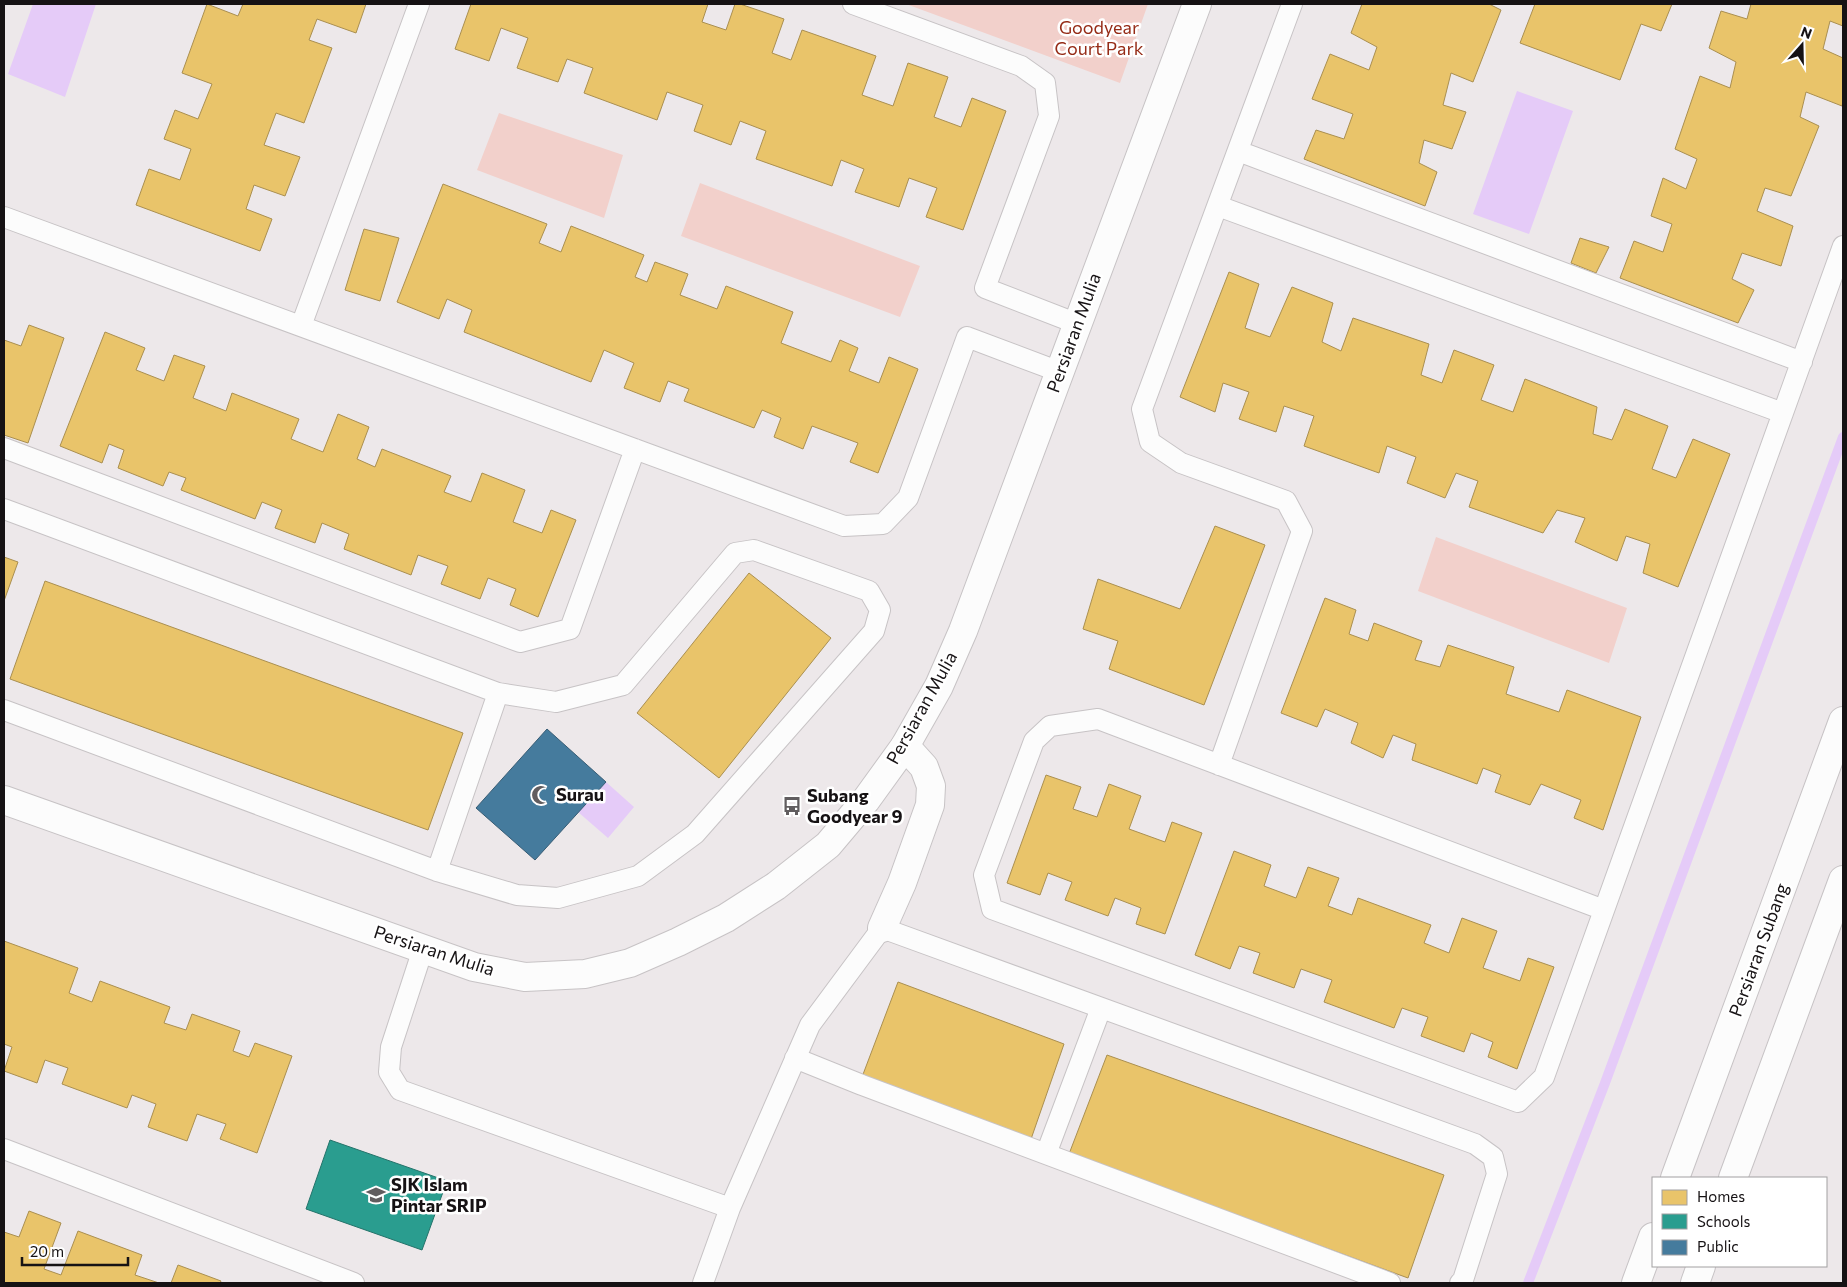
<svg xmlns="http://www.w3.org/2000/svg" width="1847" height="1287" viewBox="0 0 1847 1287" font-family="Commissioner,sans-serif">
<rect width="100%" height="100%" fill="#ede8ea"/>
<path fill="#f2d0cb" d="M906,4H1148L1120,83Z
M499,113L623,155L604,218L477,170Z
M700,183L920,266L900,317L681,236Z
M1436,537L1627,608L1609,663L1418,591Z"/>
<path fill="#e5cbf8" d="M33,4H96L65,97L8,74Z
M1517,91L1573,111L1529,234L1473,214Z
M606,782L634,807L608,838L578,812Z"/>
<path fill="#e9c46a" stroke="#aa8f50" d="M207,4L238,16L243,4H366L356,33L317,19L309,40L332,48L304,123L276,113L264,145L300,157L285,196L254,185L246,209L272,219L260,251L136,205L149,169L180,180L191,149L164,139L175,110L198,119L212,84L182,73Z
M471,4H708L702,22L726,30L735,4H740L784,19L772,53L791,60L802,30L876,56L862,95L893,106L908,63L948,77L934,117L961,127L972,98L1006,111L963,230L926,217L937,188L909,178L899,207L855,192L864,169L841,160L832,186L756,159L766,131L740,121L731,145L694,131L703,105L667,92L657,120L584,93L593,68L567,59L558,82L517,68L528,38L501,28L489,61L455,49Z
M1362,4H1489L1501,10L1473,82L1451,73L1443,105L1466,112L1452,149L1424,140L1419,163L1437,172L1425,206L1304,159L1316,130L1344,139L1353,114L1312,99L1330,54L1369,70L1377,47L1351,33Z
M1535,4H1672L1661,31L1641,24L1620,80L1520,43Z
M1751,4H1843V26L1830,21L1823,49L1843,58V102L1842,106L1806,92L1800,117L1819,126L1791,196L1765,188L1757,211L1793,226L1781,266L1742,253L1732,279L1754,290L1738,323L1620,278L1634,241L1663,252L1672,224L1651,216L1663,178L1686,189L1697,159L1675,149L1700,76L1730,88L1736,62L1709,48L1721,11L1747,19Z
M443,184L547,224L539,243L561,252L571,226L644,255L635,277L647,282L655,262L688,274L680,295L717,309L726,286L793,312L781,343L831,362L840,340L858,348L849,371L879,383L889,357L918,369L878,473L850,462L858,443L812,426L803,449L774,437L781,418L762,410L754,428L684,401L689,389L668,381L660,402L624,388L634,363L604,350L591,382L464,332L472,310L447,299L439,319L397,302Z
M364,229L399,238L380,301L345,290Z
M1580,238L1609,247L1596,273L1571,263Z
M1229,272L1259,284L1245,328L1270,337L1292,287L1333,303L1322,342L1341,351L1353,318L1429,344L1421,375L1442,383L1454,350L1494,365L1481,400L1513,412L1525,379L1597,407L1593,434L1612,440L1625,409L1668,426L1652,469L1676,478L1693,439L1730,454L1678,587L1643,573L1650,544L1626,536L1617,561L1575,542L1585,518L1557,510L1543,533L1469,507L1478,481L1456,473L1445,498L1407,483L1416,457L1387,446L1379,473L1304,446L1314,416L1284,406L1276,432L1239,419L1249,392L1223,383L1215,412L1180,397Z
M29,325L64,338L28,443L4,435V340L21,346Z
M105,332L145,348L136,370L164,381L174,355L205,366L193,398L226,411L232,393L299,419L291,439L323,452L338,414L369,427L357,459L375,467L382,449L451,476L444,492L471,502L482,473L525,490L513,522L542,533L551,510L576,520L538,617L510,605L516,589L488,578L480,599L441,584L448,566L418,555L411,575L344,549L349,534L322,523L315,543L275,528L282,510L262,502L255,519L181,490L186,478L169,472L163,486L118,468L124,450L109,444L102,463L60,446Z
M1215,526L1265,545L1204,705L1109,669L1118,641L1083,629L1098,579L1180,609Z
M4,557L18,562L4,601Z
M749,573L831,638L719,778L637,713Z
M45,581L463,733L428,830L10,679Z
M1325,598L1356,610L1349,634L1368,641L1374,623L1422,641L1415,660L1440,667L1448,645L1514,667L1506,694L1559,712L1567,690L1641,717L1603,830L1574,818L1581,800L1541,784L1530,805L1495,792L1501,775L1483,768L1477,784L1412,760L1416,744L1393,735L1383,758L1351,743L1358,723L1325,709L1317,727L1281,713Z
M1046,775L1081,787L1073,809L1097,817L1109,784L1141,796L1129,829L1165,842L1172,822L1202,833L1165,934L1136,924L1141,908L1115,898L1108,916L1065,900L1072,882L1048,873L1040,895L1007,883Z
M1234,851L1271,865L1264,886L1296,898L1308,867L1339,878L1328,906L1352,915L1358,898L1431,925L1424,943L1449,953L1462,918L1497,931L1483,968L1520,981L1528,958L1554,967L1517,1069L1488,1057L1493,1042L1471,1033L1464,1052L1421,1036L1428,1017L1402,1008L1394,1028L1324,1002L1332,980L1301,969L1294,988L1253,973L1260,953L1239,946L1230,969L1195,955Z
M4,941L78,968L69,993L92,1002L100,981L170,1007L164,1023L186,1030L192,1014L240,1031L233,1051L249,1057L255,1043L292,1056L257,1153L220,1139L226,1124L197,1114L187,1141L148,1127L156,1104L132,1095L127,1108L62,1084L68,1068L45,1060L37,1083L4,1071L12,1047L4,1044Z
M898,982L1064,1044L1030,1142L862,1077Z
M1107,1055L1444,1175L1408,1278L1069,1154Z
M29,1211L61,1223L44,1269L61,1275L78,1231L142,1255L135,1275L159,1283H4V1232L19,1237Z
M178,1265L221,1281L220,1283H171Z"/>
<path fill="#2a9d8f" stroke="#24736a" d="M330,1140L447,1181L422,1250L306,1209Z"/>
<path fill="#457b9d" stroke="#375c74" d="M547,729L606,782L535,860L476,808Z"/>
<g fill="none" stroke-linecap="round" stroke-linejoin="round">
<path stroke="#e5cbf8" stroke-width="10" d="M1528,1283L1605,1083L1843,437"/>
<g stroke="#c7c3c5" stroke-width="22">
<path id="lane" d="M853,4L1021,66L1045,83L1049,116L985,288L1078,324
M1238,151L1802,362
M1218,206L1783,413
M4,217L844,526L883,524L908,498L967,337L1060,372
M301,326L419,4
M4,448L520,642L570,629L635,449
M4,509L498,693L556,702L623,685L735,553L754,550L869,591L880,610L874,631L695,834L638,876L558,898L517,895L437,871L4,710
M1219,765L1302,531L1286,501L1181,463L1150,442L1142,409L1292,4
M437,871L498,693
M1604,910L1098,719L1050,726L1034,741L984,875L992,909L1518,1102L1544,1077L1843,246
M423,949L391,1047L389,1072L400,1090L730,1208
M795,1058L862,1085L1390,1283
M4,1149L354,1283
M1046,1154L1101,1008
M703,1283L730,1208L810,1025L882,928L1475,1144L1493,1157L1497,1174L1463,1280L1460,1283"/>
</g>
<g stroke="#c7c3c5" stroke-width="30">
<path id="street" d="M882,928L902,883L930,805L931,786L924,767L905,746"/>
</g>
<g stroke="#c7c3c5" stroke-width="30">
<path id="secondary" d="M4,800L474,967L525,977L585,974L630,963L678,942L726,918L776,886L828,845L866,800L905,746L939,686L963,631L1197,4
M1675,1178L1843,721
M1733,1178L1843,880
M1636,1283L1653,1237
M1695,1283L1701,1266"/>
</g>
<use href="#lane" stroke="#fcfcfc" stroke-width="20"/>
<use href="#street" stroke="#fcfcfc" stroke-width="28"/>
<use href="#secondary" stroke="#fcfcfc" stroke-width="28"/>
</g>
<defs>
<g id="mosque-bare" transform="scale(1.5)"><path d="M3.5-4.9A6 6 0 1 0 3.5 4.9A5 5 0 1 1 3.5-4.9Z" fill="#615d5f" stroke="#fff" stroke-width="2.5" paint-order="stroke"/></g>
<g id="bus-bare" transform="scale(1.5)"><path d="M-5-6H5V4H4V6H2V4H-2V6H-4V4H-5ZM-3.5-4V0h7V-4ZM-3.5 1.2v1.5H-2V1.2ZM2 1.2v1.5H3.5V1.2Z" fill="#615d5f" stroke="#fff" stroke-width="2.5" paint-order="stroke"/></g>
<g id="school-bare" transform="scale(1.5)"><path d="M0-5L7-2L0 1L-7-2ZM-4 1L0 2.5L4 1V4Q0 6-4 4Z" fill="#615d5f" stroke="#fff" stroke-width="2.5" paint-order="stroke"/></g>
</defs>
<g fill-rule="evenodd">
<use href="#mosque-bare" x="541" y="795"/>
<use href="#bus-bare" x="792" y="806"/>
<use href="#school-bare" x="376" y="1195"/>
</g>
<g text-anchor="middle" stroke-width="5" stroke-linejoin="round" paint-order="stroke">
<g font-size="18" fill="#952b16" stroke="#fff">
<text x="1099" y="34">Goodyear<tspan x="1099" dy="21">Court Park</tspan></text>
</g>
<g font-size="18" fill="#161214" stroke="#fff">
<text transform="translate(1074 333) rotate(-70)" y="6">Persiaran Mulia</text>
<text transform="translate(922 708) rotate(-61)" y="6">Persiaran Mulia</text>
<text transform="translate(1759 950) rotate(-70)" y="6">Persiaran Subang</text>
<text transform="translate(434 951) rotate(18)" y="6">Persiaran Mulia</text>
</g>
<g font-size="18" font-weight="bold" fill="#161214" stroke="#fff" text-anchor="start">
<text x="556" y="801">Surau</text>
<text x="807" y="802">Subang<tspan x="807" dy="21">Goodyear 9</tspan></text>
<text x="391" y="1191">SJK Islam<tspan x="391" dy="21">Pintar SRIP</tspan></text>
</g>
</g>
<rect width="1847" height="1287" fill="none" stroke="#161214" stroke-width="10"/>
<rect x="1652" y="1177" width="175" height="90" fill="#ffffff" stroke="#a2a0a1"/>
<rect x="1662" y="1190" width="25" height="15" fill="#e9c46a" stroke="#a2a0a1"/>
<text x="1697" y="1202" font-size="15" fill="#161214">Homes</text>
<rect x="1662" y="1214" width="25" height="15" fill="#2a9d8f" stroke="#a2a0a1"/>
<text x="1697" y="1227" font-size="15" fill="#161214">Schools</text>
<rect x="1662" y="1240" width="25" height="15" fill="#457b9d" stroke="#a2a0a1"/>
<text x="1697" y="1252" font-size="15" fill="#161214">Public</text>
<g transform="translate(1802 45) rotate(20)" stroke="#ffffff" stroke-width="4" paint-order="stroke">
<path d="M0-4L9 19L0 12L-9 19Z" fill="#161214"/>
<text y="-8" font-size="14" font-weight="bold" text-anchor="middle" fill="#161214">N</text>
</g>
<path d="M22 1257v8h106v-8" fill="none" stroke="#161214" stroke-width="2.5"/>
<text x="30" y="1257" font-size="15" fill="#161214" stroke="#ffffff" stroke-width="4" paint-order="stroke">20 m</text>
</svg>
